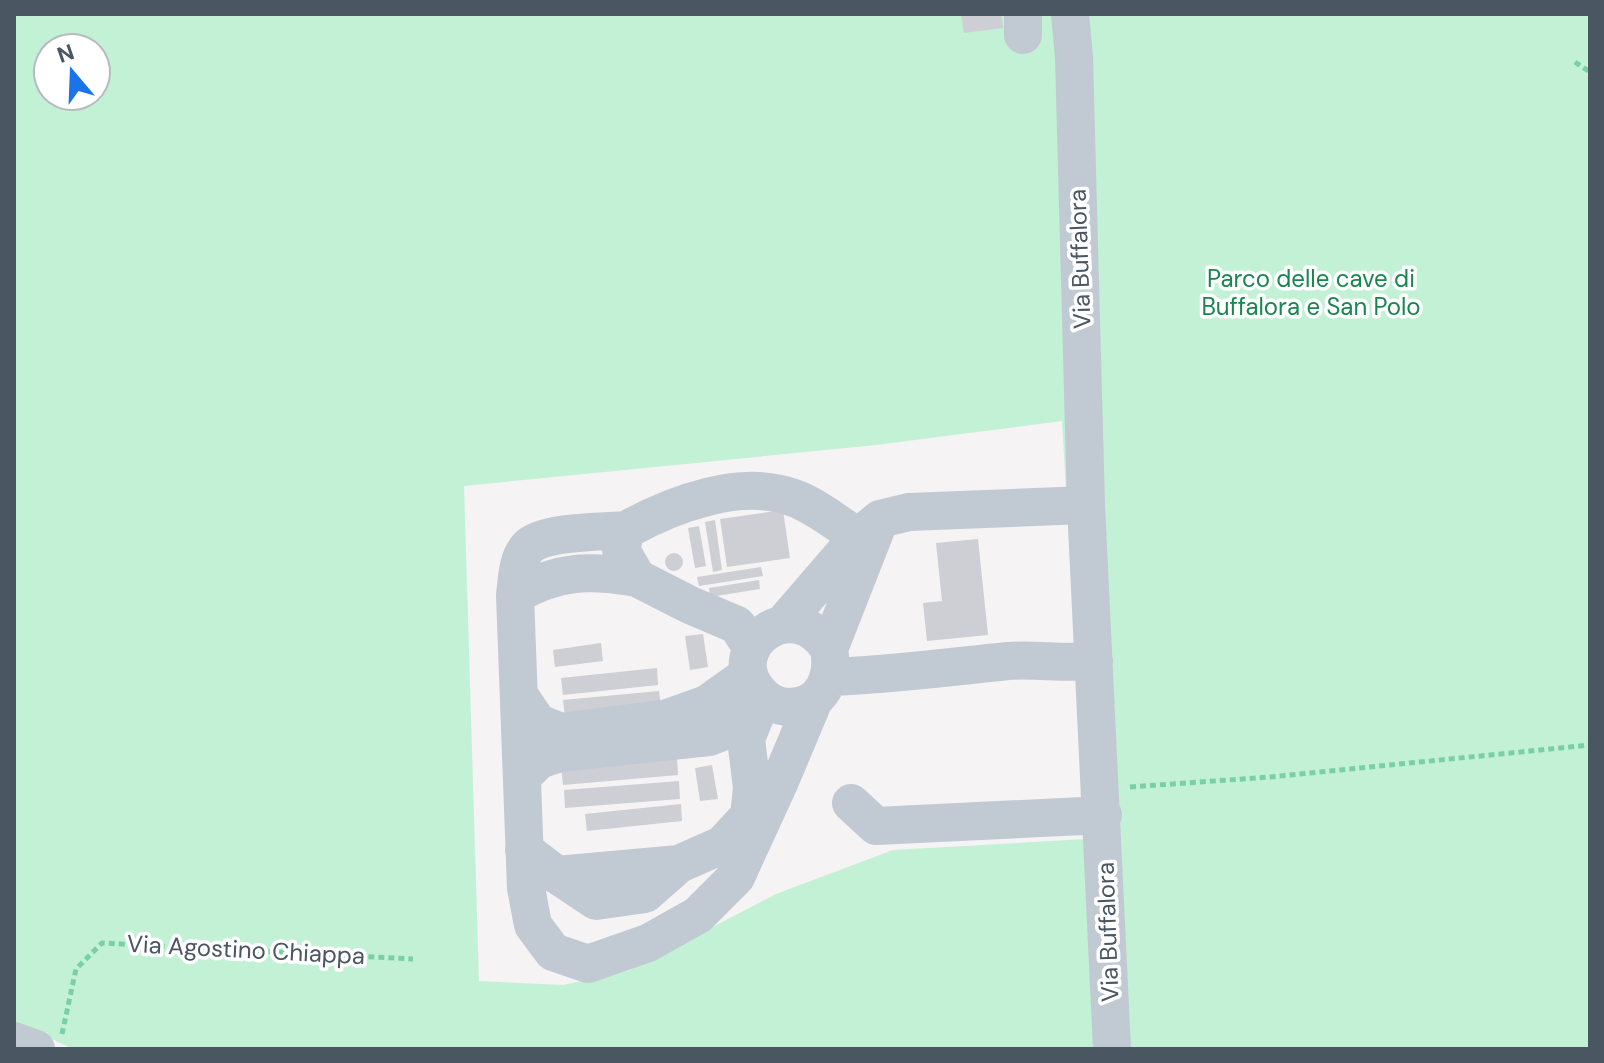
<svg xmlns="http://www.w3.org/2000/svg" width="1604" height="1063" viewBox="0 0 1604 1063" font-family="'DM Sans',sans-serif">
<rect width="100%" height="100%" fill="#f5f3f3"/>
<path fill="#c3f1d5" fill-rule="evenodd" d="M14,14H1590V1049H73L52,1039L14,1034ZM48,48H96V96H48ZM1062,421L1086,839L893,850L776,894L630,970L563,985L479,981L464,486L876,445Z"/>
<path fill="#cdcfd5" d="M961,14H1001L1003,28L964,33Z
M783,510L790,558L727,567L720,519Z
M715,520L722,570L713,572L705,522Z
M699,526L706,566L695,568L688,528Z
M978,539L988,635L927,641L923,603L942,601L936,543Z
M665 562a9 9 0 1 1 18 0a9 9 0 1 1-18 0Z
M761,567L763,576L699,586L697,577Z
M759,580L760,589L710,597L709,588Z
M703,634L708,667L690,670L685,636Z
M601,643L603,661L555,667L553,650Z
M657,668L658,685L563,695L561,678Z
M659,691L661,708L565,717L563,700Z
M677,757L678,775L563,785L561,767Z
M712,765L718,799L700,801L695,768Z
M679,781L680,799L565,808L564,790Z
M681,804L682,821L587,831L585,814Z"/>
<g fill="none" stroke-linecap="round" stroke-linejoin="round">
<path stroke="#7ad0a6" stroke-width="5" stroke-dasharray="6 4" stroke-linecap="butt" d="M1575,62L1590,72
M1130,787L1270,777L1590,745
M62,1034L76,969L102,943L413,959"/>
<path stroke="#c1cad2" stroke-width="38" d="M1070,14L1074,57L1086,505L1112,1049
M1023,35V14
M626,530C603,532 544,531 528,547C517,559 517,579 515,595L526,888L533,925L553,952L588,964L648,943L698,915L736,877L780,781L814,700
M515,595C558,570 589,570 637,578
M783,624L858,537L880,519L909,512L1086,505
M752,648L737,625L690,605L637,578L621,550L626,530C673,504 742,478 794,498C816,506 838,524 858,537
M829,649C793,591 721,647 758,691C766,701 778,707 790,707C823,706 834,677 829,649L880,519
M830,677C890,675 948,667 1008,661C1036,659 1065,664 1094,661
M519,695L538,723L561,732L668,718L707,704L749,674
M522,777L539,760L560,753L709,737L754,719L763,697
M851,803L876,826L1103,815
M749,816L752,788L746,739L754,719
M524,850L557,875L679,864L722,845L756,808
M557,875L596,901L645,894L679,864
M14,1041L36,1049"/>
</g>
<g text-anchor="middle" stroke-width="7" stroke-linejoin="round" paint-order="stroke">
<g font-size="24" fill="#4a5661" stroke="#fff">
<text transform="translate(1080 259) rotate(-92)" y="8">Via Buffalora</text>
<text transform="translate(1108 932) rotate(-92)" y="8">Via Buffalora</text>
<text transform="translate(246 950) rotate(3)" y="8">Via Agostino Chiappa</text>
</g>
<g font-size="24" fill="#17864f" stroke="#fff">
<text x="1311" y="287">Parco delle cave di<tspan x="1311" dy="28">Buffalora e San Polo</tspan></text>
</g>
</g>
<rect width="1604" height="1063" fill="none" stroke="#4a5661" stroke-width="32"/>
<g transform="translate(72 72) rotate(341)"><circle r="38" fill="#ffffff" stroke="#b7bbc0" stroke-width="2"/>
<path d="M0-6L14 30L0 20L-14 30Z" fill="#1a73e8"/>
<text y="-12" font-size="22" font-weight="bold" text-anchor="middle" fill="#4a5661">N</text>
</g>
</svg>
